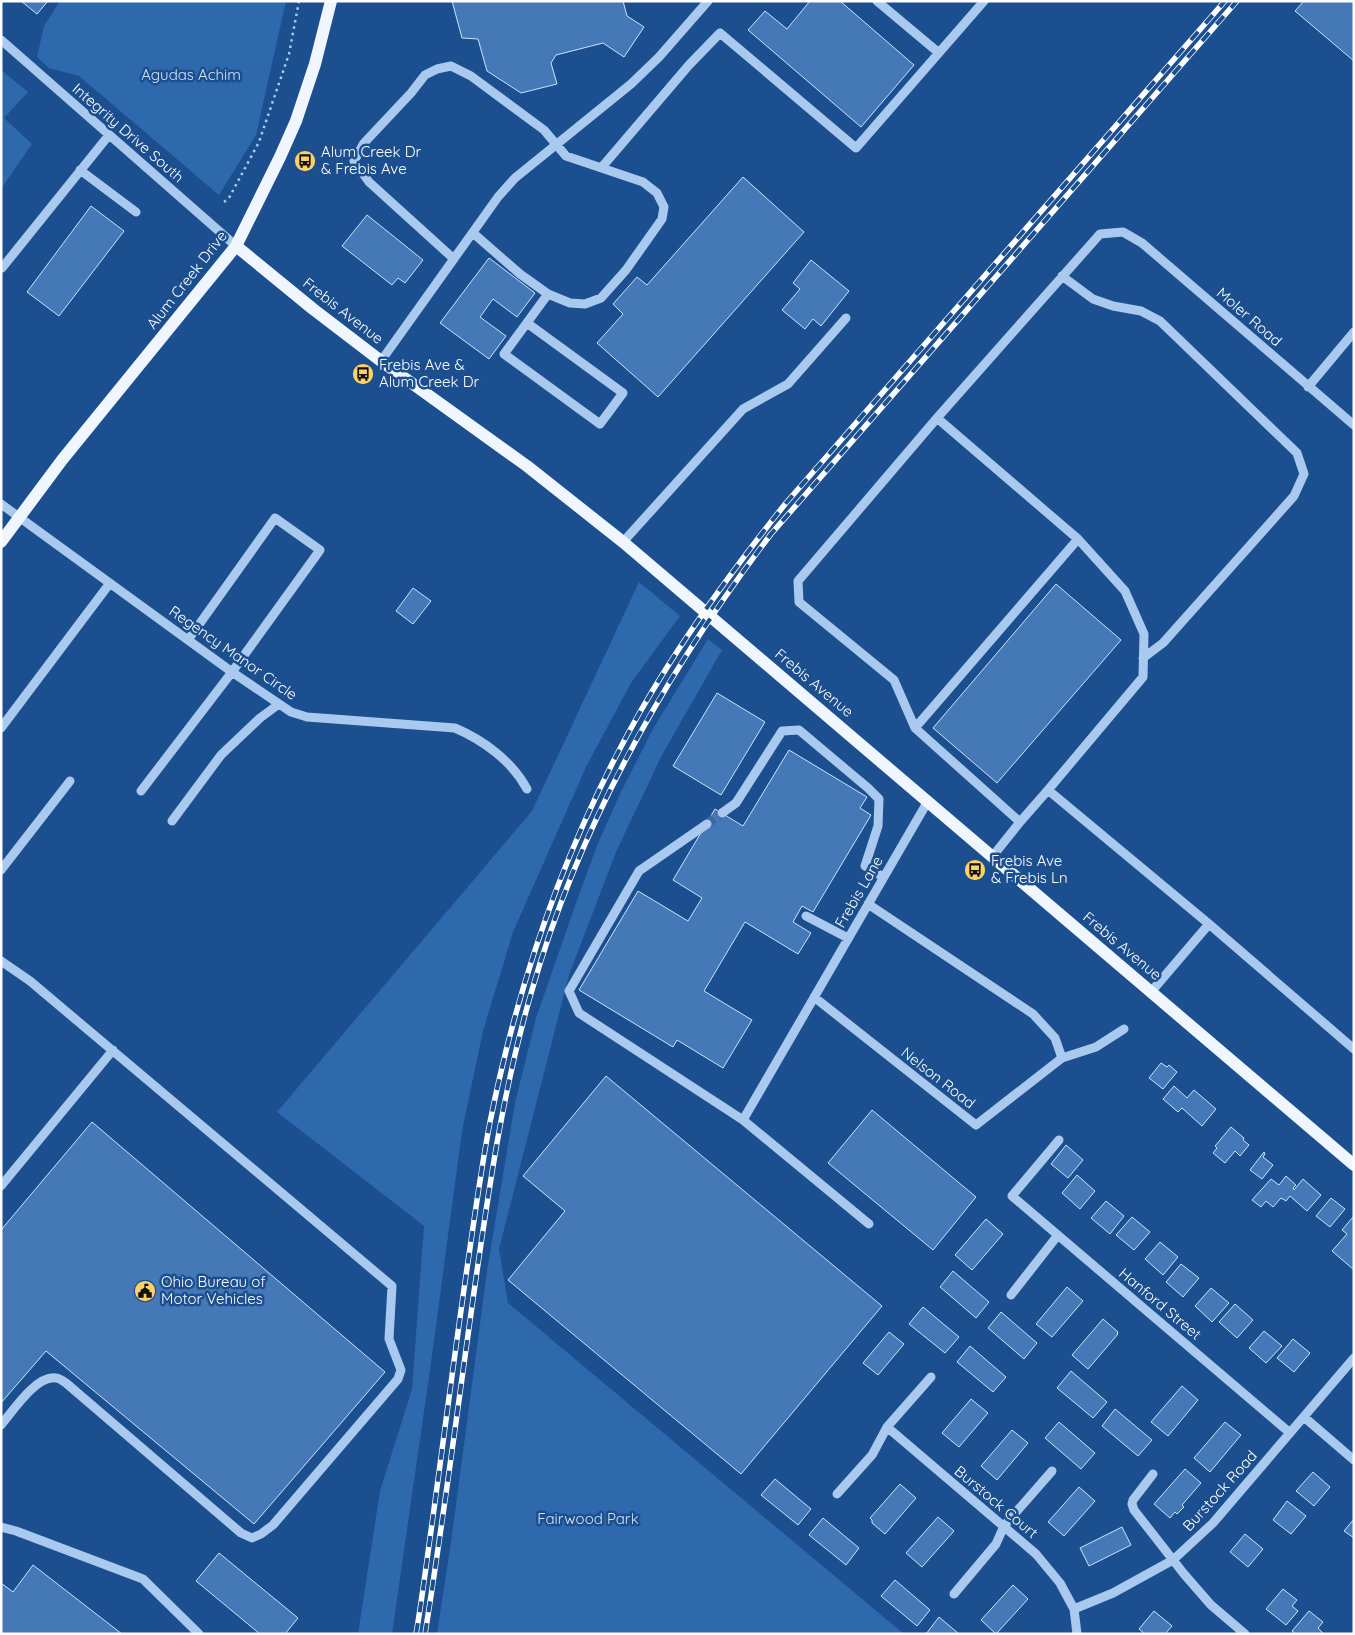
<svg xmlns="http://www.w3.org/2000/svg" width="1355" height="1635" viewBox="0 0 1355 1635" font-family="Quicksand,sans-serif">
<rect width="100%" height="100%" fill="#1b4f8f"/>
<path fill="#2e69ad" d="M60,1H286L256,135L219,195L79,76L49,68L37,57L44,26Z
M1,70L28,92L4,118L32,144L1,189Z
M639,582L680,616L631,683L586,767L513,932L483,1031L462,1131L431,1363L392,1634H358L380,1491L412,1389L424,1226L277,1112L532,811Z
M708,639L722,650L662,755L616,852L569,975L499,1249L508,1303L904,1634H437L452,1535L487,1271L515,1103L536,1018L576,903L598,843L621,792L654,727Z"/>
<path fill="#4478b7" stroke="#cfe3fa" d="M21,1H48L37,14Z
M452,1H623L627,16L644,27L624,57L603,43L556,55L551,63L557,84L521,93L487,71L478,39L462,38Z
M810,1H840L914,65L861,127L748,30L765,11L787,29Z
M1304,1H1354V61L1295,11Z
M743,177L804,232L658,397L597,343L623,314L613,304L637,277L647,285Z
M91,206L124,231L59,316L27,292Z
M367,215L423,260L405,283L398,278L392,285L342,246Z
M489,258L535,293L517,317L493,299L480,317L506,336L489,359L440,323Z
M811,260L849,291L821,326L813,319L805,329L782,310L800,289L793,283Z
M1056,584L1121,640L997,783L933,728Z
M413,588L431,601L413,624L396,611Z
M717,693L765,722L721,795L673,766Z
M789,750L867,797L860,808L871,815L813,912L802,906L793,922L811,933L798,954L745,922L704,991L752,1020L723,1068L677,1040L673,1047L579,990L638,891L688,921L702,898L673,880L715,809L743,826Z
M1161,1063L1167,1067L1169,1065L1177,1072L1163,1089L1149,1078Z
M606,1076L882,1306L741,1474L508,1280L565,1211L523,1176Z
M1174,1086L1187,1098L1194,1090L1216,1109L1202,1126L1182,1108L1178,1112L1163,1099Z
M872,1110L976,1197L933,1250L828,1163Z
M92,1122L385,1372L254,1524L46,1351L1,1403V1230Z
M1231,1127L1244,1138L1243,1140L1249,1145L1240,1156L1235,1151L1225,1163L1213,1153L1217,1148L1215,1146Z
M1066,1145L1083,1160L1068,1178L1051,1164Z
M1264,1152L1265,1154L1263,1157L1273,1165L1262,1179L1250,1170Z
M1077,1175L1095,1191L1080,1209L1062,1193Z
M1286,1176L1296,1185L1293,1188L1294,1190L1303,1179L1321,1195L1307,1211L1290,1196L1286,1201L1281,1198L1273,1207L1266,1201L1261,1207L1252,1200L1271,1179L1279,1185Z
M1331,1198L1345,1209L1330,1227L1316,1216Z
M1106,1201L1124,1216L1110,1234L1091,1218Z
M1132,1217L1150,1232L1134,1250L1116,1235Z
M1353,1217H1354V1270L1332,1251L1347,1234L1342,1230Z
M986,1219L1003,1234L972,1270L955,1255Z
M1160,1242L1178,1257L1163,1275L1145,1259Z
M1181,1264L1199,1278L1183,1297L1166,1282Z
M953,1271L989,1302L976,1318L940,1287Z
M1067,1287L1083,1301L1052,1337L1036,1324Z
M1211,1288L1229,1303L1212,1322L1195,1306Z
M1235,1304L1253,1320L1237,1338L1219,1322Z
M923,1307L959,1337L945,1353L909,1324Z
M1001,1312L1037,1343L1024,1359L988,1328Z
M1103,1319L1118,1332L1117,1333L1118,1334L1088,1369L1072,1355Z
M1264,1331L1282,1346L1266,1363L1249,1348Z
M889,1332L904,1344L878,1375L863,1363Z
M1293,1339L1310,1353L1294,1372L1277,1358Z
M970,1346L1006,1377L993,1392L957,1362Z
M1071,1371L1107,1402L1093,1418L1057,1388Z
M1182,1386L1198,1400L1168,1436L1151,1422Z
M971,1399L988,1413L959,1447L942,1433Z
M1115,1409L1152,1440L1138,1456L1102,1426Z
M1059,1422L1095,1453L1081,1469L1045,1438Z
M1225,1422L1241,1435L1210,1472L1194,1458Z
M1012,1430L1028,1443L997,1480L981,1466Z
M1185,1469L1201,1483L1182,1505L1184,1507L1177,1514L1175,1512L1170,1518L1154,1504Z
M1313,1472L1330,1487L1314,1506L1296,1491Z
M775,1479L811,1509L798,1525L761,1495Z
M900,1484L916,1498L885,1534L872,1523V1520L870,1518Z
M1079,1487L1095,1501L1064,1536L1048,1522Z
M1287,1501L1306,1516L1291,1534L1273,1520Z
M938,1517L954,1531L922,1567L906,1553Z
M823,1518L859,1548L846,1565L809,1535Z
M1354,1519V1538L1344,1531Z
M1122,1527L1131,1545L1089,1566L1080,1548Z
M1245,1534L1263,1549L1248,1567L1230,1552Z
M219,1553L298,1618L285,1634H260L196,1581Z
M33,1565L122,1634H1V1583L13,1592Z
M895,1580L930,1610L917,1626L881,1596Z
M1013,1585L1028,1599L996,1634L981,1620Z
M1283,1589L1297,1600L1292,1606L1298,1611L1286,1625L1266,1609Z
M1154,1611L1172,1626L1165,1634H1145L1139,1629Z
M1309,1611L1323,1622L1318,1628L1323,1633V1634H1296L1292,1631Z
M939,1617L959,1634H926Z"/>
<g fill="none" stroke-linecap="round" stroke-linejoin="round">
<path stroke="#3d69a0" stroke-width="9" stroke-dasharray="9 4.5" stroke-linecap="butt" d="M707,824L722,813"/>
<path stroke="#a9c9ee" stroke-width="2.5" stroke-dasharray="2.5 4" stroke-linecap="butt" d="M224,202L229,198L259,142L289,54L299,1"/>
<path stroke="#a9c9ee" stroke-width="9" d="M877,1L939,53
M1,40L236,246
M602,167L689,65L720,33L856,148L984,1
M80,170L136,212
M454,259L369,182L354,161L364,143L411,93L425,75L437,69L451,66L471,76L544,130L566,156L643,182L657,193L664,207L662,219L626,270L601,298L585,304L570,303L548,294L520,274L473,233
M2,268L109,135
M1062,276L1093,299L1113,306L1141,311L1160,321L1297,453L1304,474L1294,496L1163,643L1143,658
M527,323L623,393L600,424L504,354L548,294
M381,361L498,197L515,178L631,84L659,57L708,1
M1308,387L1354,332
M1,504L232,672L291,712L307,717L455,728C483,740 512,761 527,789
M623,542L743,409L788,384L846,318
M1,728L110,583
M915,728L1078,539L937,418
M1048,790L1143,677L1144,634L1125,591L1078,539
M141,791L232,672L320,550L275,518L188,640
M722,813L736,803L782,731L799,730L868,788L879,799L878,826L865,866L883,877
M172,821L221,755L260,718L279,704
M1020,822L1048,790L1209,924
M707,824L639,871L569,991L579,1013L743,1120
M992,857L1020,822L915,728L894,680L799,602L798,581L937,418L1100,234L1123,232L1142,243L1354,425
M1,870L70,781
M868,904L1033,1014L1055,1038L1062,1058
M806,916L848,938
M1,961L30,981L392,1286L389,1339L401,1370L398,1379L273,1525L261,1534L252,1538L241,1533L66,1383C63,1381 59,1378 56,1378C36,1375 13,1411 1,1425
M1151,992L1209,924L1354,1049
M814,997L976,1125L1062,1058L1096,1047L1124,1029
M1059,1140L1012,1196L1290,1433
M1,1186L113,1050
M869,1224L743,1120L928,801
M1011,1295L1058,1235
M1304,1417L1354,1460
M887,1427L1036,1554L1060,1583L1074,1609L1077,1634
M1153,1474L1133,1500L1132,1504L1134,1510L1184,1574L1211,1605L1245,1634
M837,1494L872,1455L887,1427L931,1377
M1,1527L16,1531L143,1579L199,1634
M954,1594L996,1544L1004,1526L1052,1471
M1074,1609L1113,1593L1173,1560L1213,1523L1354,1358"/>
<path stroke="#f0f6ff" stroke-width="12" d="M236,246L313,309L381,361L527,466L623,542L1354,1165
M1,542L62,460L236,246L280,157L296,121L315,64L331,1"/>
<g stroke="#fff" stroke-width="5.5">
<path id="rail" d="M416,1634C422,1600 426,1566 431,1531C444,1437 456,1342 470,1248C476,1206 482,1164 490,1122C519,978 567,840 640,712C682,639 733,569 786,503L1225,1
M425,1634C444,1516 459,1397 476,1278C490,1181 504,1085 532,990C580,823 666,672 771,534L1237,1"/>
</g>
<use href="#rail" stroke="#1b4f8f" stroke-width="4" stroke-dasharray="11" stroke-linecap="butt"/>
</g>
<defs>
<g id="bus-disc" transform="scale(1.125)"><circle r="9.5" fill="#ffd166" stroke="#1b4f8f"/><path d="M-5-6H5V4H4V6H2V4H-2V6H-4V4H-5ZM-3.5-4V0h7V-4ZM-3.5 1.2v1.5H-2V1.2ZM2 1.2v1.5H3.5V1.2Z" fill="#111"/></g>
<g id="civic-disc" transform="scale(1.125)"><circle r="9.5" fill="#ffd166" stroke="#1b4f8f"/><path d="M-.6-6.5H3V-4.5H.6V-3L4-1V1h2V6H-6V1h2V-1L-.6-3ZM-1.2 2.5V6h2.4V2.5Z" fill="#111"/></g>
</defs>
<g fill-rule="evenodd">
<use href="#bus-disc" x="305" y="161"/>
<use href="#bus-disc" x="363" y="374"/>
<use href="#bus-disc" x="975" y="870"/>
<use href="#civic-disc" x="145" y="1291"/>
</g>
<g text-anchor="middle" stroke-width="5" stroke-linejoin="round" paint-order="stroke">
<g font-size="15" fill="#cfe3fa" stroke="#1b4f8f">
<text x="191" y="80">Agudas Achim</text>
<text x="588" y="1524">Fairwood Park</text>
</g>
<g font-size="15" fill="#fff" stroke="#1b4f8f">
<text transform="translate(128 133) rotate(41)" y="5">Integrity Drive South</text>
<text transform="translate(187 280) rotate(-52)" y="5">Alum Creek Drive</text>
<text transform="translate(343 311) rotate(38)" y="5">Frebis Avenue</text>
<text transform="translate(1249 317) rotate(41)" y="5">Moler Road</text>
<text transform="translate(233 653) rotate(35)" y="5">Regency Manor Circle</text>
<text transform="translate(814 683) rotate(40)" y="5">Frebis Avenue</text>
<text transform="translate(859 892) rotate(-60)" y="5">Frebis Lane</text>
<text transform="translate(1122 946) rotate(40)" y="5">Frebis Avenue</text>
<text transform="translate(938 1078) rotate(38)" y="5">Nelson Road</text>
<text transform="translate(1160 1304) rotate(40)" y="5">Hanford Street</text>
<text transform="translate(1220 1491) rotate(-48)" y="5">Burstock Road</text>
<text transform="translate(996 1502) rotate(40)" y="5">Burstock Court</text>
</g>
<g font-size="15" fill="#fff" stroke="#1b4f8f" text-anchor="start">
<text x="321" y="157">Alum Creek Dr<tspan x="321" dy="17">&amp; Frebis Ave</tspan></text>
<text x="379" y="370">Frebis Ave &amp;<tspan x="379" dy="17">Alum Creek Dr</tspan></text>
<text x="991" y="866">Frebis Ave<tspan x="991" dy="17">&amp; Frebis Ln</tspan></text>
<text x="161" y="1287">Ohio Bureau of<tspan x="161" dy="17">Motor Vehicles</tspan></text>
</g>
</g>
<rect width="1355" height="1635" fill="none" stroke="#ffffff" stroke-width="5"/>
</svg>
